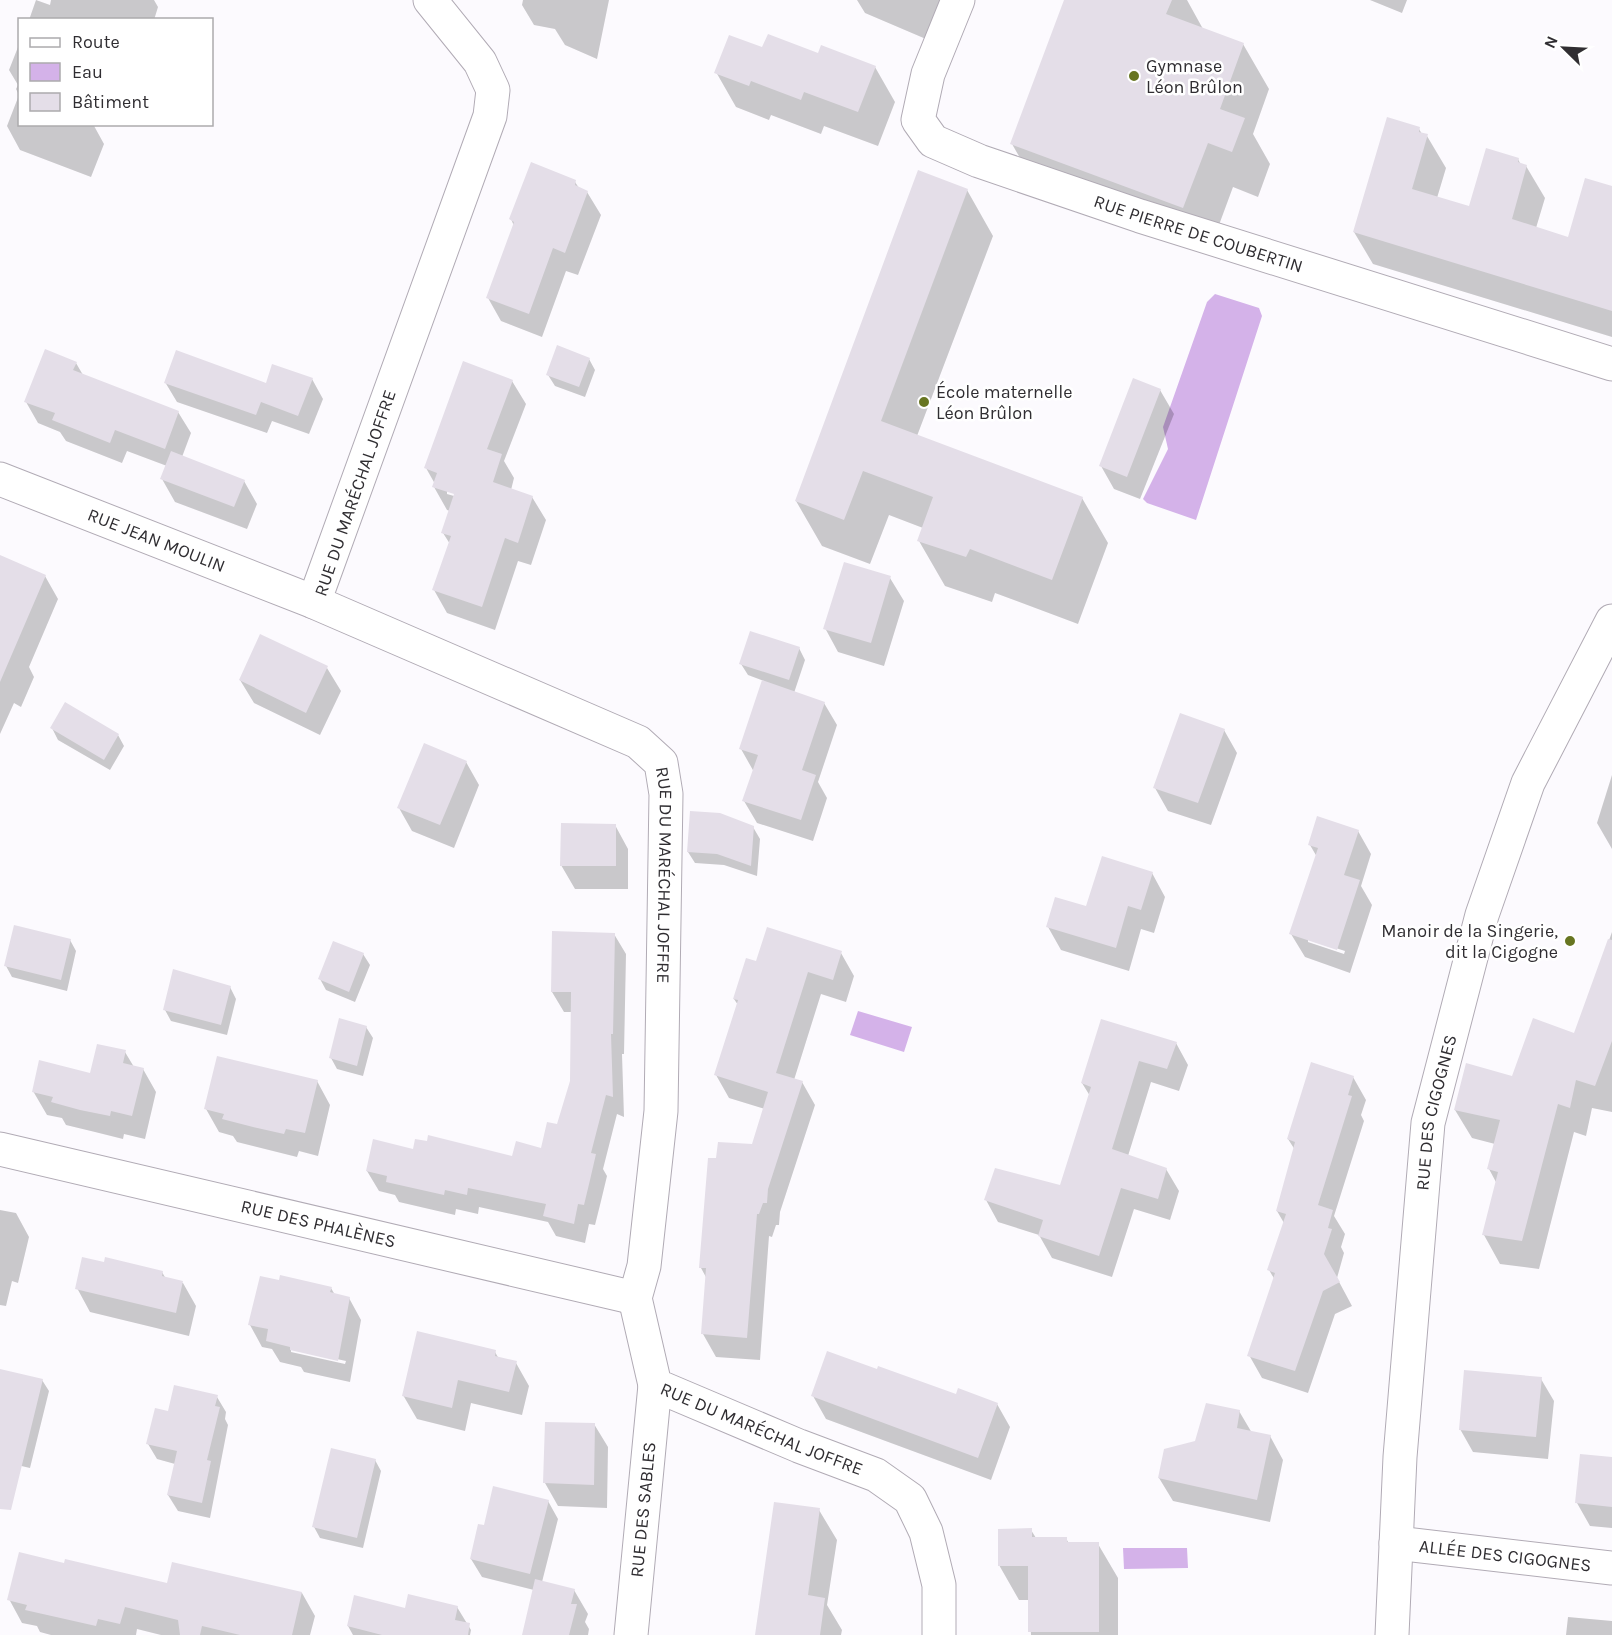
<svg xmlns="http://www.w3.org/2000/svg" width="1612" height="1635" viewBox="0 0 1612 1635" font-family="Karla,sans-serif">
<rect width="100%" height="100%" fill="#fcfafe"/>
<path fill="#d4b2e9" d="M1215,294L1259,308L1262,316L1196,520L1147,503L1143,499L1168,449L1163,427L1207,302Z
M858,1011L912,1027L904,1052L850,1035Z
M1123,1548H1187L1188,1568L1124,1569Z"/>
<path fill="#0003" fill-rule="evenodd" d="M36,0L50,5L51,0H154L158,7L154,20H29Z
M523,0H609L597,59L565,45L555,29L534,25L522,5Z
M857,0H966L947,48L865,13Z
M1066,0H1187L1203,29L1243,44L1269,89L1253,134L1270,164L1258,197L1233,187L1209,252L1038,189L1012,144Z
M1370,0H1407L1402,13Z
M20,42V124H93L104,144L91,177L20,150L7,126L19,95L16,89L18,85L9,70Z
M763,49L819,55L875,67L895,102L878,146L824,126L821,134L771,115L769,120L736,107L716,72Z
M1419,129L1422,134L1427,136L1446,168L1437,198L1470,208L1518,159L1521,165L1526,166L1545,198L1536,228L1569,239L1612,188V337L1373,264L1354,232Z
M575,182L579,188L587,192L601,215L578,275L566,271L542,337L501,321L488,298L514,226L511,219Z
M967,190L993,236L917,436L1082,498L1108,543L1078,624L995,593L992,602L945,586L919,541L923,528L889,515L870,564L822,546L796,501Z
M589,359L595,370L585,397L555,386L548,375Z
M76,363L83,375L178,412L191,433L182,457L244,481L257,504L247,529L175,502L162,479L167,466L127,451L122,463L66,441L60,432L38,423L26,402Z
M312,379L323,399L309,434L272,421L267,433L177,402L165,382L267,385Z
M512,381L526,404L504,461L514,478L511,490L532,497L546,520L531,565L518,561L495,630L447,613L434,590L450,544L443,533L450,511L447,510L434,487L435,484L426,468ZM447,490L462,495L461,498L447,494Z
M1160,390L1174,414L1140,499L1114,489L1101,466Z
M0,557L45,576L58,599L29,667L34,677L21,707L14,703L0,734Z
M890,578L904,601L884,666L838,652L825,628Z
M799,648L805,660L794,693L824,703L837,725L818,782L827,798L813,841L757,823L744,801L754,772L741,749L764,681L748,675L741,664Z
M327,668L341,691L320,735L254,703L240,680Z
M52,728L118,735L124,746L110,770L58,740Z
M1224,730L1237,753L1211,825L1168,811L1155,788Z
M466,762L479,785L454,848L412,831L399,808Z
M1612,775V849L1597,823Z
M615,825L628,849V889H575L561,865Z
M753,827L760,839L757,876L724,865L695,863L688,852Z
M1358,831L1371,854L1361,886L1372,905L1350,973L1305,957L1291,934L1317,857L1310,845ZM1308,939L1345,951L1344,954L1308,942Z
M1152,873L1165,897L1154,933L1141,929L1129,971L1061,950L1048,927Z
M1612,932V1112L1592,1108L1586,1136L1574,1132L1539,1269L1500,1264L1484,1235L1497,1184L1489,1169L1495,1144L1472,1138L1455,1110L1513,1078L1575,1035Z
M614,934L626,954L624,1054H622L624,1117L617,1114L603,1169L607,1176L601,1201L595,1225L589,1224L585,1243L556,1236L548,1222L479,1207L478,1214L456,1209L455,1215L399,1202L395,1195L379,1191L367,1171L414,1150L513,1157L543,1149L558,1126L572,1081V1012H564L552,992Z
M70,940L76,951L67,991L12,977L6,966Z
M841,953L854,976L846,1002L821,994L794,1080L802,1082L815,1105L780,1212L779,1225H776L772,1237L769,1236L760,1360L716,1357L703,1334L707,1279L701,1268L718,1160L753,1146L765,1109L729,1098L716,1075L738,1005L734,999L757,963Z
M363,954L370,965L355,1002L326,990L320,979Z
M230,987L236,999L227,1035L171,1021L165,1010Z
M366,1027L373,1038L363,1076L337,1069L331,1058Z
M1176,1043L1188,1065L1179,1091L1151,1082L1128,1156L1166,1169L1179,1191L1170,1220L1134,1209L1112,1277L1052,1258L1039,1235L998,1222L986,1200L1061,1187L1090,1096L1082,1083Z
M125,1052L134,1067L143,1069L156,1092L145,1139L124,1134L123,1139L95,1132L66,1125L62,1118L47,1115L33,1091L91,1075Z
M1353,1077L1366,1100L1361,1115L1364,1121L1334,1216L1345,1234L1341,1247L1344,1253L1337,1278L1352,1306L1335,1314L1308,1393L1262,1378L1249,1355L1275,1280L1269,1270L1284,1223L1277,1211L1295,1150L1288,1139Z
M317,1081L330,1105L318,1156L299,1151L297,1157L237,1142L233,1136L219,1132L206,1109Z
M0,1210L16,1213L29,1237L18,1283L12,1281L6,1306L0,1305Z
M162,1272L166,1279L183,1283L196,1306L189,1336L90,1312L77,1288Z
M331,1288L335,1295L349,1298L361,1320L350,1382L304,1372L301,1367L280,1362L272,1349L262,1347L250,1325ZM291,1349L346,1361L345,1364L291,1352Z
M495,1352L499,1359L516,1363L529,1386L522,1415L471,1403L465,1431L417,1419L403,1395Z
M0,1370L42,1380L49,1391L30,1468L0,1461Z
M1541,1379L1554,1401L1548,1459L1473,1452L1460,1429Z
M813,1396H957L997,1404L1010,1427L991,1480L826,1419Z
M217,1397L226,1412L225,1419L228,1425L210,1518L178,1511L168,1495L175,1464L157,1459L148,1444L169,1412Z
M1239,1411L1252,1433L1270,1436L1283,1460L1270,1522L1173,1501L1159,1478L1197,1442Z
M594,1424L608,1447L607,1508L558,1506L545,1483Z
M1612,1459V1528L1590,1526L1577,1503Z
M375,1460L381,1471L363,1548L320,1538L314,1527Z
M548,1501L558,1519L542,1582L574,1590L588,1614L585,1622L589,1629L588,1635H524L534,1590L482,1577L471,1559L485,1527Z
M819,1510L837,1540L827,1605L842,1630L841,1635H757Z
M1031,1530L1036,1538H1066L1069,1544H1098L1118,1578V1635H1031L1029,1600H1019L999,1565Z
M168,1585L302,1593L315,1616L310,1635H161L137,1629L136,1635H51L40,1632L37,1626L22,1623L9,1599Z
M457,1607L471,1630L470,1635H353L348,1626L406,1609Z
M1568,1617L1612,1621V1635H1566Z"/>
<path fill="#e4dee8" d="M1064,0H1172L1166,14L1244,43L1220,109L1245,118L1232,152L1208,143L1183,208L1010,144Z
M768,34L818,53L821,45L876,66L858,112L804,92L801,100L751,81L749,86L714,73L729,35L762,47Z
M1387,117L1420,127L1419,132L1428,134L1412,189L1469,206L1486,148L1519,158L1518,162L1527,165L1512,219L1568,237L1585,178L1612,186V311L1353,232Z
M531,162L576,180L575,185L588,191L565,253L553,248L529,314L486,298L514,222L509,219Z
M918,170L968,189L881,421L1083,497L1052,580L970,549L966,557L917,541L933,497L863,471L844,520L795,501Z
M557,345L590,358L579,387L546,375Z
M45,349L77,362L73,370L179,411L165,449L115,430L110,443L52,420L55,413L24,402Z
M176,350L266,383L272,364L313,378L298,416L261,402L256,415L164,383Z
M463,361L513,380L487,449L502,454L493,482L533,496L518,543L505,538L482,607L432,590L451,536L441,533L454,494L432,487L437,473L424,468Z
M1133,378L1161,389L1127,477L1099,466Z
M171,451L245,480L234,507L160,479Z
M0,555L46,575L0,682Z
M844,562L891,576L871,643L823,629Z
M750,631L800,647L789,680L739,664Z
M260,634L328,666L306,713L239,680Z
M762,680L825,702L802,770L816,775L801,820L742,801L758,755L739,749Z
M65,702L119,734L104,760L50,728Z
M1180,713L1225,729L1198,803L1153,788Z
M424,743L467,761L440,825L397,808Z
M690,811L720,813L754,826L751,866L717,854L687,852Z
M1317,816L1359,830L1344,875L1360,880L1337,950L1289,934L1318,848L1308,845Z
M561,823L616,824V866H560Z
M1102,856L1153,872L1141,910L1128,906L1116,948L1046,927L1055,897L1086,906Z
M14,925L71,939L61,980L4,966Z
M767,927L842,951L833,980L808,972L776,1073L803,1081L768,1189L767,1203H763L759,1214H757L747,1338L701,1334L706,1268H699L708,1158H716L718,1142L752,1144L768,1092L714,1075L738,1000L733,999L746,958L756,961Z
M552,931L615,933L613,1034H611L613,1097L606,1095L591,1153L596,1154L590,1180L584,1205L578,1204L574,1224L543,1216L546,1204L468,1188L467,1195L445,1190L444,1195L386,1182L387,1176L366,1171L373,1139L413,1149L415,1139L427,1141L428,1135L512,1156L516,1141L541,1148L547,1122L557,1124L570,1081L571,992H551Z
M1608,939L1612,940V1041L1595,1086L1576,1080L1570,1108L1558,1104L1522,1241L1482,1235L1498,1172L1487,1169L1500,1120L1454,1110L1466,1063L1512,1076L1533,1018L1574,1033Z
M333,941L364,953L349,992L318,979Z
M173,969L231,986L221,1025L163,1010Z
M339,1018L367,1026L357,1066L329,1058Z
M1101,1019L1177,1042L1167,1069L1139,1061L1112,1149L1167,1168L1158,1199L1121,1188L1099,1256L1038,1236L1043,1220L984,1200L995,1168L1060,1185L1091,1087L1081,1083Z
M97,1044L126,1050L123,1063L144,1068L132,1116L111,1111L110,1116L80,1110L51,1102L53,1097L32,1092L39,1060L90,1073Z
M217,1056L318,1080L305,1133L286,1129L284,1134L253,1127L222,1119L224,1114L204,1109Z
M1311,1062L1354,1076L1348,1095L1352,1096L1318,1205L1333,1210L1328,1228L1332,1229L1324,1254L1340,1282L1323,1291L1295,1371L1247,1356L1275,1273L1267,1270L1286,1214L1276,1211L1295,1142L1287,1139Z
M82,1257L104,1262L105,1257L163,1271L162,1276L183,1281L176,1313L75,1289Z
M280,1275L332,1287L330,1292L350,1297L338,1361L290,1350V1347L266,1341L268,1329L248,1325L260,1276L279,1280Z
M417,1331L496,1350L495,1356L517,1361L509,1392L458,1380L452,1408L402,1396Z
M827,1351L877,1369L878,1366L956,1394L958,1388L998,1403L978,1458L811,1396Z
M0,1369L43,1379L11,1510L0,1509Z
M1464,1370L1542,1377L1536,1437L1459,1430Z
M174,1385L218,1395L215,1406L220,1407L207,1460L211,1461L202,1503L167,1495L177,1451L146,1444L155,1408L168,1411Z
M1206,1403L1240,1410L1237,1428L1271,1435L1257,1500L1158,1478L1164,1449L1195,1441Z
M545,1422L595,1423L594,1485L543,1483Z
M331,1448L376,1459L357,1538L312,1527Z
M1580,1454L1612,1457V1507L1575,1503Z
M493,1486L549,1500L530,1574L470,1559L478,1524L484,1525Z
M774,1502L820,1508L808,1595L825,1598L820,1635H755Z
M1032,1528V1537H1067V1542H1099V1632H1028V1566H998V1529Z
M19,1552L64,1563L65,1559L167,1583L172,1562L302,1592L292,1635H240L202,1626L200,1635H180L178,1620L125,1607L120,1624L98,1619L96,1626L25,1610L27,1605L7,1600Z
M535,1579L575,1589L571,1604H577L569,1635H522Z
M408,1594L458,1606L455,1620L470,1623L468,1635H382L347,1626L354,1595L405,1608Z"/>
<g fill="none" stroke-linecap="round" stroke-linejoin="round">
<g stroke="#b1abb5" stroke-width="35">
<g id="minor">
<path id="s1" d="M430,0L480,62L493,90L490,116L314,602L638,742L661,763L666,794L661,1111L644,1266L635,1298L655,1385L799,1446L876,1475L910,1499L926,1532L939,1585V1635"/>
<path id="s2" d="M958,0L928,74L918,120L933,141L979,161L1140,216L1612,364"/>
<path id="s3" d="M0,479L314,602"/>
<path id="s4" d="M0,1149L635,1298"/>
<path id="s5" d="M1396,1543L1612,1568"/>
<path id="s6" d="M631,1635L655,1385"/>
<path id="s7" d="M1392,1635L1400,1457L1428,1123L1482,915L1528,783L1612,621"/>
</g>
</g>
<use href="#minor" stroke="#fff" stroke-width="33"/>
</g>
<g fill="#677521" stroke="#fff" stroke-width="2">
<circle cx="1134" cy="76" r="6"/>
<circle cx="924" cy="402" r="6"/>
<circle cx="1570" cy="941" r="6"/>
</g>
<g text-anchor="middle" stroke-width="5" stroke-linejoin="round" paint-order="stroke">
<g font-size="18" fill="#302e32" stroke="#fff" text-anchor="start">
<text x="1146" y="72">Gymnase<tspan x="1146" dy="21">Léon Brûlon</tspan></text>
<text x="936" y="398">École maternelle<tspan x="936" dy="21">Léon Brûlon</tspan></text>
<text x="1558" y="937" text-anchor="end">Manoir de la Singerie,<tspan x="1558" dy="21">dit la Cigogne</tspan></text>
</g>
<g font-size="18" fill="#302e32" stroke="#fff">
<text dy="6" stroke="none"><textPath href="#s2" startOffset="434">RUE PIERRE DE COUBERTIN</textPath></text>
<text transform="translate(355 493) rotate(-71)" y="6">RUE DU MARÉCHAL JOFFRE</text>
<text dy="6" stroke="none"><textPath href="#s3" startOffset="168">RUE JEAN MOULIN</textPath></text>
<text dy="6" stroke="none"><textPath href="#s1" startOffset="1150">RUE DU MARÉCHAL JOFFRE</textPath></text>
<text dy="6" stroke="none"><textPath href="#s7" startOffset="525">RUE DES CIGOGNES</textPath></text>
<text dy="6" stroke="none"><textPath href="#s4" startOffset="327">RUE DES PHALÈNES</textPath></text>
<text dy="6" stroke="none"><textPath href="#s1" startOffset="1780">RUE DU MARÉCHAL JOFFRE</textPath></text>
<text dy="6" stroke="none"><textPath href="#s6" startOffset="126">RUE DES SABLES</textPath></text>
<text dy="6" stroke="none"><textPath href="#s5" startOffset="110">ALLÉE DES CIGOGNES</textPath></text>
</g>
</g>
<rect x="18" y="18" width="195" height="108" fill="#ffffff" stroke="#acabad" stroke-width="1.5"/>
<rect x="30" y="38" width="30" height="9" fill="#ffffff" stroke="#acabad" stroke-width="1.5"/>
<text x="72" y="48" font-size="18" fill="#302e32">Route</text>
<rect x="30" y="63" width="30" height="18" fill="#d4b2e9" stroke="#acabad" stroke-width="1.5"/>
<text x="72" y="78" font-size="18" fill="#302e32">Eau</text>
<rect x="30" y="93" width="30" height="18" fill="#e4dee8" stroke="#acabad" stroke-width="1.5"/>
<text x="72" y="108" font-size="18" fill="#302e32">Bâtiment</text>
<g transform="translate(1564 48) rotate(294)" stroke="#ffffff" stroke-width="4.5" paint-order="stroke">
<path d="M0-4.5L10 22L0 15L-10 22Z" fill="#302e32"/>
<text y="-9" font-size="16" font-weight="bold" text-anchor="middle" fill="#302e32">N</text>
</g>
</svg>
